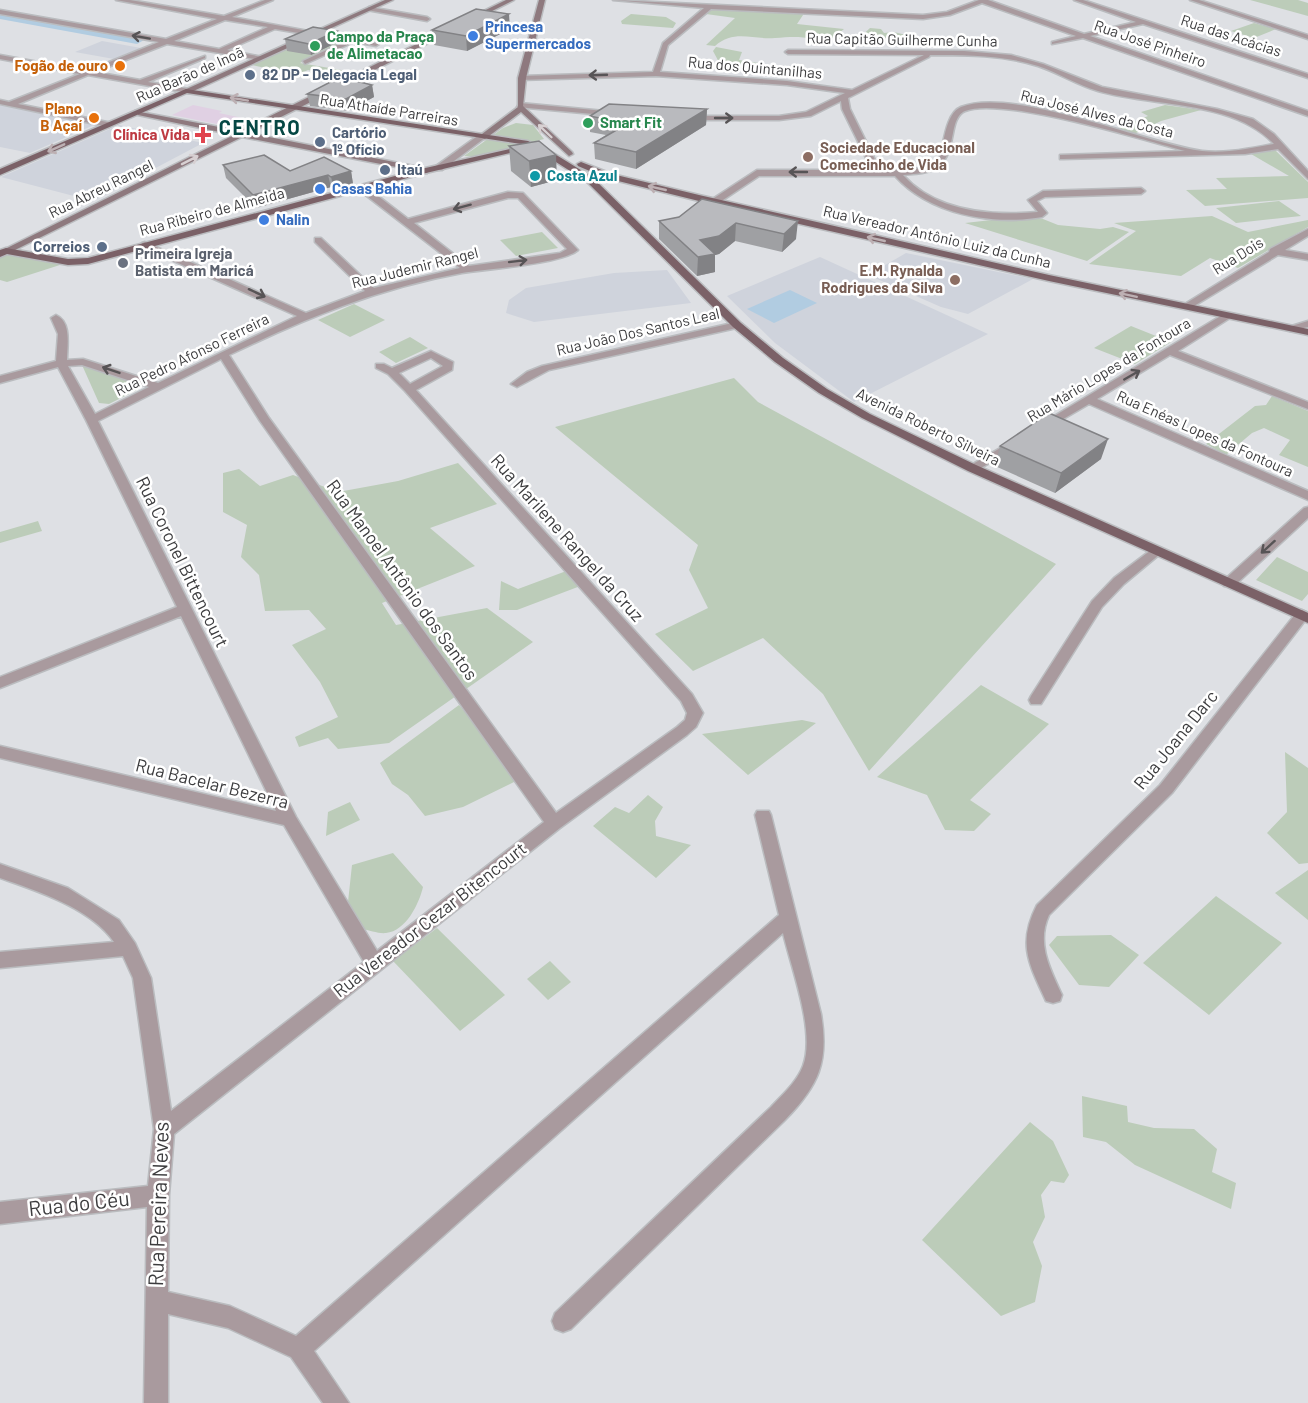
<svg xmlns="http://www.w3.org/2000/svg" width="1308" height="1403" viewBox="0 0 1308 1403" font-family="Barlow,sans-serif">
<rect width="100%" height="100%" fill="#dee0e4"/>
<path fill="#e0d0e3" d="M193,105L222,111L219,113L252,120L237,128L172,115Z"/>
<path fill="#cfd3dc" d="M102,41L141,48L114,59L75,52Z
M0,105L94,125L30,153L0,147Z
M119,125L203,143L93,201L1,177Z
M906,253L1033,279L968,314L941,307L868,275Z
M820,257L988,334L854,402L775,343L727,296Z
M667,270L691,303L534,322L506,313L509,300L526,288L614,273Z"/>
<path fill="#bcccb9" d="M1250,0H1298L1308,3V16Z
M713,8L805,12L797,24L844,29L838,34L842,39L819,36L813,39C799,36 789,37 775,38C753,40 734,29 715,46L706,45L735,18L706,14Z
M631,14L666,17L676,23L673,28L622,24L621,21Z
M1254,23L1276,29L1254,38L1231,31Z
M870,28L881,29L884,33L894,32L930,41L901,42L896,38H884L885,41L857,40Z
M317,35L350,40L300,63L353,72L342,77L308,70L297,75L252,65Z
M716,47L742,52L739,60L758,63L751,68L720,64L713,51Z
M1165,105L1201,110L1161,121L1134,134L1119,128L1148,116L1141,112Z
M516,123L533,125L544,139L476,157L464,156L503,128Z
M1275,150L1308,182V198L1205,206L1186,190L1227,189L1216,178L1289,176L1251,154Z
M1279,201L1301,216L1236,223L1216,208Z
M1212,216L1248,232L1308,220V227L1238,268L1210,258L1181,276L1089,264L1136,231L1114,223Z
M1019,217L1043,219L1058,225L1100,229L1113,227L1129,232L1087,261L965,223Z
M542,232L558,248L516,256L500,240Z
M7,253L63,264L7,282L0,280V256Z
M354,304L385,320L350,337L318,320Z
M1131,326L1171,342L1135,364L1094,348Z
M410,337L428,348L396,363L379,352Z
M82,365L135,383L139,389L109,404L99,403Z
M734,378L758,402L1056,564L869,771L823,694L763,638L693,671L655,634L708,608L689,570L698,545L555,427Z
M1272,396L1308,411V467L1279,455L1290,440L1264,428L1252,433L1226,455L1206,444L1255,406L1266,405Z
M458,463L497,504L430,528L475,566L382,603L396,625L487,608L533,642L389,743L338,749L328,738L299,747L295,737L338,717L320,682L292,645L326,629L309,610L265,611L259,575L241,557L247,525L223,512V473L239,469L260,486L293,475L338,492L398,481Z
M38,521L42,531L0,543V532Z
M1277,557L1308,572V594L1302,601L1256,580Z
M569,570L583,585L517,610H499L501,581L518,589Z
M981,685L1049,724L970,800L991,814L974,831L945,830L927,795L877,777Z
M459,705L520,779L463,807L425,816L408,795L392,784L380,763Z
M802,720L816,723L748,775L702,734Z
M1285,752L1308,768V863L1299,864L1267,833L1287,812Z
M648,795L663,807L655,821L656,836L691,845L656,878L593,826L615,807L629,813Z
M350,802L360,820L326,836L328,812Z
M393,853L423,887C419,904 406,931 386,933C379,934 369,930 362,929L348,902L352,865Z
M1308,870V920L1275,893Z
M1216,896L1282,943L1209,1015L1143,963Z
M437,928L505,995L460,1031L393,961Z
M1111,935L1139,955L1109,987L1079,985L1049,945L1057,936Z
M550,961L571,982L548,1000L527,979Z
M1082,1096L1127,1106L1128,1122L1154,1128L1194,1129L1217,1149L1212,1172L1236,1183L1231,1209L1135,1165L1106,1142L1083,1137Z
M1030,1122L1053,1141L1069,1175L1064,1183L1051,1181L1041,1195L1045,1217L1033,1242L1042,1266L1035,1302L1001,1316L922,1240Z"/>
<path fill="#b1cce1" d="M790,290L817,303L774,323L747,309Z"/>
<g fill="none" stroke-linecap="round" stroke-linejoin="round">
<path fill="#b1cce1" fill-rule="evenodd" d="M0,11L137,36L144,40L137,44L0,19Z"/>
<g stroke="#babcbf" stroke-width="3">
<path id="minor" d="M116,0H130L224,16L265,0H273L232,17L379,44L376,46L354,42L305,64L303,61L346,41L275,29L227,50L262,57L260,60L167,44L95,72L140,80L205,56V58L148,82L189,89V93L88,75L18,104L112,123L109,127L0,104V100L9,102L80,74L0,59V55L87,71L159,42L0,14V10L166,39L217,19ZM225,20L268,27L219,49L174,41Z
M613,0L923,15L947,12L979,0H988L1084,34L1136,22L1074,0H1083L1308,74V78L1143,24L1090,36L1308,111V116L1083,38L1052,44V42L1076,36L982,3L950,15L923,19L711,9L668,45L660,72L787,81L852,90L924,55L788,54L785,52L788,50L964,51L1011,55L1043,64L1102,87L1217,109L1253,119L1274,134L1308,171V179L1278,149L1245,154L1063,159H1060V155L1185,151C1143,140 1001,96 965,111C946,119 960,161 930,171C922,174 912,174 903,175C936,212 991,216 1038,212L1028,200L1043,191L1141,188L1145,191L1141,194L1045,197L1037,201L1047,213L1042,217C992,226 929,214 895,176H759L717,204H711V200L757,170H872L842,109L841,101L811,116L779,120H687L684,116H779L806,112L845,93L787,85L656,76L519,80L522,76L653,72L663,43L704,8ZM930,55C966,55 1004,55 1038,66C1059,73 1077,85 1098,91C1153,107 1233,100 1274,144C1251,148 1225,154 1202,151C1144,143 1012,86 961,107C946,113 944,142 940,156C928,173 899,170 880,170L850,109L848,98L929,57Z
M1190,0H1199L1308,35V39Z
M369,7L427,17L430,19L427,21L367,10Z
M520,103L615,112L619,114L615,116L517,107Z
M359,186H365L408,219L508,192L523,193L578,250C562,264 487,269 462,273C379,288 304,319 229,355L269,418L556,813L677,727L685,720L687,713L681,701L405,391L388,374L376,368V364H384L392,368L431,351L453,362L452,370L416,390L692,694L703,713L696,727L687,735L560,828L174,1134L169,1195L168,1292L230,1306L296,1336L779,915L755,815L757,811H769L771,815L821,1014C829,1062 819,1085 785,1120L571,1329L563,1332L555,1329L552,1321L555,1313L771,1107C782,1095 797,1082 803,1066C816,1032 791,967 783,933L314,1351L349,1403H323L291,1357L228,1328L168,1314V1403H144L147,1207L0,1224V1202L148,1186L154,1129L133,978L123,956L0,968V952L114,942C91,908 37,891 0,878V864L68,888L119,920L135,943L151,978L171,1111L364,962L284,825L0,758V746L276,811L181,616L0,688V677L177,607L86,420L58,367L0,383V376L56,361L58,334L51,318L56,315C72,322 67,346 67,360L83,359L158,383L297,316L142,247V243L145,242L306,313L365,291L315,242V238H321L374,288L460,268L359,190ZM508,198H518L567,249L560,253L469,266L414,223ZM431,358L443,366L410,384L399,373ZM221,359L260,421L544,822L377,951L296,817L98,421ZM82,365L149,387L95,414L68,366Z
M1308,229V236L1285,250L1308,254V260L1278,255L1189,309L1180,307L1269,252L1270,249Z
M1224,314L1233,316L1178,351L1308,402V409L1170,355L1097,399L1308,491V500L1089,404L1046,429H1038L1036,427Z
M1308,321V327L1290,331L1285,328Z
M737,322L742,325L741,327L549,370L517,387L511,384L527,372L542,366Z
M1014,440L1020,444L1018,446L976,471L972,472L966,468Z
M1308,507V518L1234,586H1224L1222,583L1224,580L1304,508Z
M1155,547L1162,551L1160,554L1124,584L1102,607L1041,704H1031L1029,700L1031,696L1092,601L1114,578Z
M1302,610L1308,613L1307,618L1172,793L1049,915C1036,943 1050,969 1062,995L1060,1001L1053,1003L1046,1001C1029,964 1017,944 1037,905L1160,785L1297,612Z"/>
</g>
<g stroke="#babcbf" stroke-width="3">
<path id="tertiary" d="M479,135L486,137L442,170H436V166Z"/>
</g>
<g stroke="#babcbf" stroke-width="3">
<path id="secondary" d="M385,0H393L189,93L182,91Z
M506,0H514L249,133L424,168L428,171L427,173L242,137L9,253L1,251L234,135L138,115L135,111L240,131Z
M539,0H545L526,78L523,106L572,152L573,154L569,156L521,112L485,139L478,137L518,107V78Z"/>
</g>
<g stroke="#babcbf" stroke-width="3">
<path id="primary" d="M186,89L528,141L532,143L528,145L187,93L0,175V169Z
M514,148H545L592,177L741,323L783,358L827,389L870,414L976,465L1308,613V623L968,471L862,418L819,393L775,362L733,327L586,181L540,152H514L426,173L88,264L68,265L7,254L0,257V250L6,248L68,259L88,258L421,169Z
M581,162L612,174L699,195L1049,275L1308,329V335L1049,281L699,201L606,178L578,166L577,164Z"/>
</g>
<use href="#minor" fill="#a99a9e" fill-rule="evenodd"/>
<use href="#tertiary" fill="#a99a9e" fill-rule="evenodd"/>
<use href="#secondary" fill="#8e797e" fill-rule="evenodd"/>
<use href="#primary" fill="#7b6167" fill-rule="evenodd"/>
</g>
<path fill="#9fa0a3" d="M510,29L467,51L434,45L432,30Z
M337,31L338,42L311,55L287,51L285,39Z
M372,85L374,97L348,111L310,106L307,94Z
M707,109L706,125L636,169L595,159L594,143L606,135L590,132V116Z
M509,146L557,180L531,187L511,171Z
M223,165L290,171H351L353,184L334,189L331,187L256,208L226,178Z
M702,199L796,239L782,252L735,241L719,254L715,255V272L697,276L659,239V221L679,217Z
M1000,446L1101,459L1055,493L995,466Z"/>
<path fill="#828285" d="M509,14L510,29L467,51L466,36Z
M337,31L338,42L311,55L309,44Z
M372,85L374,97L348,111L346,99Z
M707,109L706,125L636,169V152Z
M556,155L557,180L531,187L529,161Z
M351,171L353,184L334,189L331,177Z
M328,175L331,187L256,208L253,195Z
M798,221L796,239L782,252L784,234Z
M736,223L735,241L719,254L715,255V272L697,276L698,257L700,240Z
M1108,439L1101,459L1055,493L1061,473Z"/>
<path fill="#b9babe" stroke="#828285" stroke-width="1.5" d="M476,9L509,14L466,36L432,30Z
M313,27L337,31L309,44L285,39Z
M340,77L372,85L346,99L307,94Z
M609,104L707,109L636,152L594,143L627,124L590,116Z
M539,141L556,155L529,161L509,146Z
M264,155L290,171L324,157L351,171L331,177L328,175L253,195L223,165Z
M702,199L798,221L784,234L736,223L719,236L700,240L715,254L698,257L659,221L679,217Z
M1049,413L1108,439L1061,473L1000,446Z"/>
<defs><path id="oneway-shaft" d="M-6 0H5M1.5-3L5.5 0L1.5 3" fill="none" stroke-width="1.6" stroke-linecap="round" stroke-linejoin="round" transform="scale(1.5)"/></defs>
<g stroke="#575456">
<use href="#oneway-shaft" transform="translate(141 37) rotate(-170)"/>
<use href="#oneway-shaft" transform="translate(598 75) rotate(178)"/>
<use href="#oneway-shaft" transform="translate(724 118)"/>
<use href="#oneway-shaft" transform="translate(798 172) rotate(-180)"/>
<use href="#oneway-shaft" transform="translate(462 207) rotate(165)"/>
<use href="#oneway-shaft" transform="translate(518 261) rotate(-7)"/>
<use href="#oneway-shaft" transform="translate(257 293) rotate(25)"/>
<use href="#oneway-shaft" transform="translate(111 370) rotate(-161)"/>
<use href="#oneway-shaft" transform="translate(1132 375) rotate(-30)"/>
<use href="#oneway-shaft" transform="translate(1268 547) rotate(138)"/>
</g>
<g stroke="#bdb0b3">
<use href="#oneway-shaft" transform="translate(239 99) rotate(-170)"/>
<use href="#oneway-shaft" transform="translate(56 148) rotate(156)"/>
<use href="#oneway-shaft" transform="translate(657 188) rotate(-167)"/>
<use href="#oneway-shaft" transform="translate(876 239) rotate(-167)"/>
<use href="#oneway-shaft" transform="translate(1128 295) rotate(-168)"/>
</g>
<g stroke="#d7d0d2">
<use href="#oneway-shaft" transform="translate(545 131) rotate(-136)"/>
<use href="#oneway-shaft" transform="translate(190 160) rotate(-27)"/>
</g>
<g fill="#3f7fe0" stroke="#fff" stroke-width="2">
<circle cx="473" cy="36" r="6"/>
<circle cx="320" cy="189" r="6"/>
<circle cx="264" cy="220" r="6"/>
</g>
<g fill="#2e9e5b" stroke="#fff" stroke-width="2">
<circle cx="315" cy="46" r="6"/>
<circle cx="588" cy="123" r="6"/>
</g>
<g fill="#e8710a" stroke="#fff" stroke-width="2">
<circle cx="120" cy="66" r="6"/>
<circle cx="94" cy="118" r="6"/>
</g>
<g fill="#5c6f8a" stroke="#fff" stroke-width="2">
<circle cx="250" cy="75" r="6"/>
<circle cx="320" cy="142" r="6"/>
<circle cx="385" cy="170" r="6"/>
<circle cx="102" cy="247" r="6"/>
</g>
<path fill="#e0444e" stroke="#fff" stroke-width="2" d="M200 126h6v6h6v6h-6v6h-6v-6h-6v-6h6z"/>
<g fill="#8d6e63" stroke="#fff" stroke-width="2">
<circle cx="808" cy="157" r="6"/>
<circle cx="955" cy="280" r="6"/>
</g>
<circle fill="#0f9aa8" stroke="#fff" stroke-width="2" cx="535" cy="176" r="6"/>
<circle fill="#6b7280" stroke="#fff" stroke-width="2" cx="123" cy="263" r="6"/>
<g text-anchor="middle" stroke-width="5" stroke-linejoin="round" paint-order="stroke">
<g font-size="15" font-weight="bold" fill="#366cbe" stroke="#fff" text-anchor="start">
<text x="485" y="32">Princesa<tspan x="485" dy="17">Supermercados</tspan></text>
<text x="332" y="194">Casas Bahia</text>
<text x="276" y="225">Nalin</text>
</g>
<g font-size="15" fill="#3c3c3e" stroke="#fff">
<text transform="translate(1231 36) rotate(18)" y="5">Rua das Acácias</text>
<text transform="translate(902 40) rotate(1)" y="5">Rua Capitão Guilherme Cunha</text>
<text transform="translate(1150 44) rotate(19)" y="5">Rua José Pinheiro</text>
<text transform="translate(755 68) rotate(5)" y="5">Rua dos Quintanilhas</text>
<text transform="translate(190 75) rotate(-24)" y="5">Rua Barão de Inoã</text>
<text transform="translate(389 110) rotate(9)" y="5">Rua Athaíde Parreiras</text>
<text transform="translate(1097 114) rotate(14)" y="5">Rua José Alves da Costa</text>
<text transform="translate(101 189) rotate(-26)" y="5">Rua Abreu Rangel</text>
<text transform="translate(212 212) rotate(-15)" y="5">Rua Ribeiro de Almeida</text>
<text transform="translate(937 237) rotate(13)" y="5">Rua Vereador Antônio Luiz da Cunha</text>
<text transform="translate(1238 256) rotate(-32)" y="5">Rua Dois</text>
<text transform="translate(415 268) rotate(-14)" y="5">Rua Judemir Rangel</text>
<text transform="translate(638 332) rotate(-13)" y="5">Rua João Dos Santos Leal</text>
<text transform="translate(192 355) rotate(-26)" y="5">Rua Pedro Afonso Ferreira</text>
<text transform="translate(1109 370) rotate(-31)" y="5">Rua Mário Lopes da Fontoura</text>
<text transform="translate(928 427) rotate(26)" y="5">Avenida Roberto Silveira</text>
<text transform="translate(1205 434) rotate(24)" y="5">Rua Enéas Lopes da Fontoura</text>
</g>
<g font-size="15" font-weight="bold" fill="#27864d" stroke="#fff" text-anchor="start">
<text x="327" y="42">Campo da Praça<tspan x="327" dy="17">de Alimetacao</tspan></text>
<text x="600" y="128">Smart Fit</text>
</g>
<g font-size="15" font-weight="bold" fill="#c56008" stroke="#fff" text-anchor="end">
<text x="108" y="71">Fogão de ouro</text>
<text x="82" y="114">Plano<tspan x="82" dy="17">B Açaí</tspan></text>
</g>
<g font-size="15" font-weight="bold" fill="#4e5e75" stroke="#fff" text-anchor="start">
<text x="262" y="80">82 DP - Delegacia Legal</text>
<text x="332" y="138">Cartório<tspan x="332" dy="17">1º Ofício</tspan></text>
<text x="397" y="175">Itaú</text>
<text x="90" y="252" text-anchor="end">Correios</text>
</g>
<g font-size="15" font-weight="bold" fill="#be3a42" stroke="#fff" text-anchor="end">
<text x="190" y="140">Clínica Vida</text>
</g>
<g font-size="15" font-weight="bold" fill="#785e54" stroke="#fff" text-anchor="start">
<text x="820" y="153">Sociedade Educacional<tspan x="820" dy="17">Comecinho de Vida</tspan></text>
<text x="943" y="276" text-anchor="end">E.M. Rynalda<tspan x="943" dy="17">Rodrigues da Silva</tspan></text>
</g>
<g font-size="15" font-weight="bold" fill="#0d838f" stroke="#fff" text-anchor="start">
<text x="547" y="181">Costa Azul</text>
</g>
<g font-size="15" font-weight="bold" fill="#5b616d" stroke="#fff" text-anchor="start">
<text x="135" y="259">Primeira Igreja<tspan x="135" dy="17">Batista em Maricá</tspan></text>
</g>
<g font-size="18" fill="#3c3c3e" stroke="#fff">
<text transform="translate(567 538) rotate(48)" y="6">Rua Marilene Rangel da Cruz</text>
<text transform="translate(182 562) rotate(64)" y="6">Rua Coronel Bittencourt</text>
<text transform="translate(402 580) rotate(54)" y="6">Rua Manoel Antônio dos Santos</text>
<text transform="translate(1176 740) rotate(-51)" y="6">Rua Joana Darc</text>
<text transform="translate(212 784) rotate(14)" y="6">Rua Bacelar Bezerra</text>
<text transform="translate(430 920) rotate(-38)" y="6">Rua Vereador Cezar Bitencourt</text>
</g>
<g font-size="20" font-weight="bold" letter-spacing="1.5" fill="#054744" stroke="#fff">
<text x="260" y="135">CENTRO</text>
</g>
<g font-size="21" fill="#3c3c3e" stroke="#fff">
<text transform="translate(79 1204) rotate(-6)" y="7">Rua do Céu</text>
<text transform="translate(159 1204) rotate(-88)" y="7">Rua Pereira Neves</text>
</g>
</g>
</svg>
